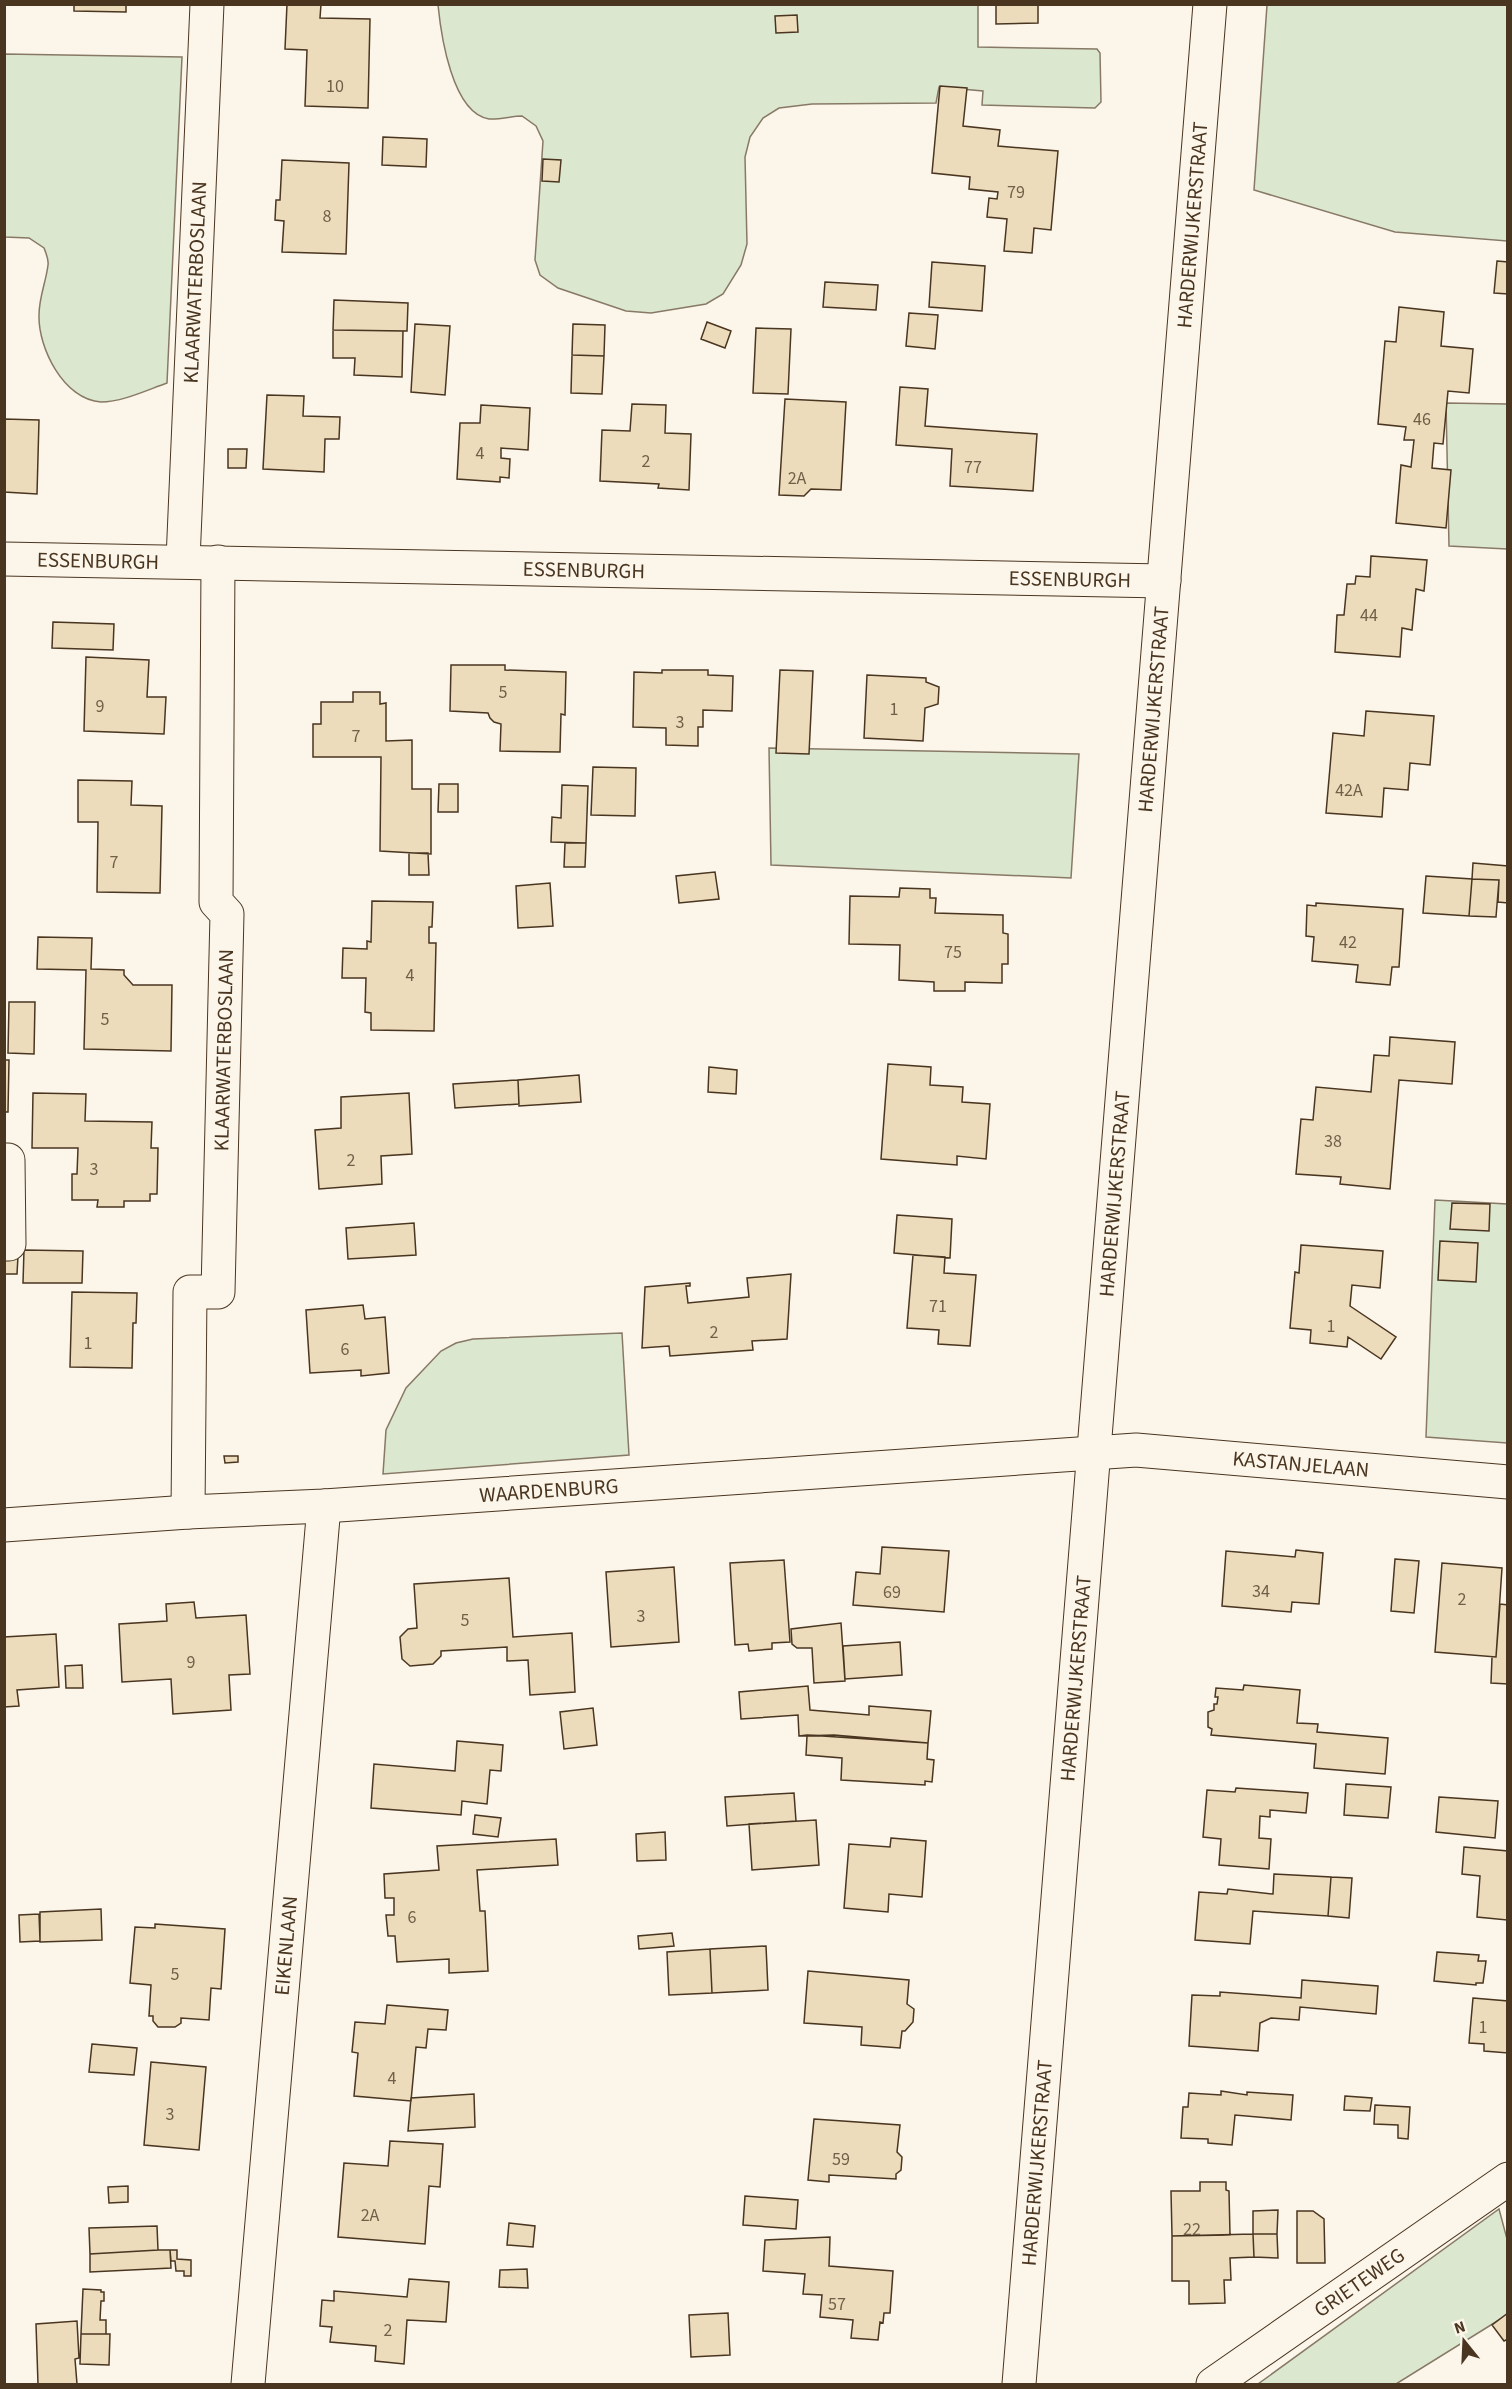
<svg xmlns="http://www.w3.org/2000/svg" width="1512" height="2389" viewBox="0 0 1512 2389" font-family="'Source Sans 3',sans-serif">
<rect width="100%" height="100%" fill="#fbf6e9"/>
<path fill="#dce7d0" stroke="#887966" stroke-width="1.5" d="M438,5H978V47L1097,49L1100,53L1101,102L1095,108L982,105L983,91L939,87L936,103L812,104L779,108L763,118L750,137L745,157L747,244L741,265L723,294L706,304L651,313L626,311L558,288L540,275L535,260L543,141L536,126L522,116C512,116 499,120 489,119C452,113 441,35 438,5Z
M1267,5H1507V241L1395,232L1254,190Z
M5,54L182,57L167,383C147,390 122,402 101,402C64,400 38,348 39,315C39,297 46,282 48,265C49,260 46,253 44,248L29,238L5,237Z
M1446,403L1507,404V549L1449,546Z
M769,748L1079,754L1071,878L771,865Z
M1435,1200L1507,1204V1443L1426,1437Z
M622,1333L629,1455L383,1474L386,1430L406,1388L441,1351L456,1343L473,1339Z
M1499,2209L1507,2239V2315L1396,2384H1258Z"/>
<path fill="#ecdcbc" stroke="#4a3520" stroke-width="1.5" d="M74,4H126V12L74,11Z
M287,4H321L320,18L370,19L368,108L305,106L307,50L285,49Z
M996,4H1038V23L996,24Z
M797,15L798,32L776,33L775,16Z
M940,86L967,88L963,126L1000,130L998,146L1058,151L1051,230L1034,228L1032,253L1004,251L1007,219L987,217L989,198L997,199L998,192L969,189L970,177L932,173Z
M383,137L427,139L426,167L382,165Z
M543,159L561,160L559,182L542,181Z
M282,160L349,163L346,254L282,252L284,221L275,220L276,200H280Z
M1497,261L1508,262V294L1494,293Z
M932,262L985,266L982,311L929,307Z
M825,282L878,285L876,310L823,307Z
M334,300L408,303L407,331L333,330Z
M1399,307L1444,312L1441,346L1473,349L1469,393L1448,391L1443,444L1434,443L1432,468L1451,470L1446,528L1396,523L1401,465L1411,467L1414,440H1404L1406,427L1378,424L1385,341L1396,342Z
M909,313L938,315L935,349L906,346Z
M707,322L731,331L725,348L701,339Z
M415,324L450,326L445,395L411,392Z
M573,324L605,325L604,356L572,355Z
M756,328L791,329L788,394L753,393Z
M333,330L403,331L402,377L354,375L355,358H333Z
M572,355L604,356L602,394L571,393Z
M900,387L928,389L925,426L1037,434L1033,491L950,486L952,449L896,445Z
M267,395L304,396L303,416L340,417L339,439H325L324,472L263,469Z
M785,399L846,402L841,490L811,489L804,496L779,495Z
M632,404L666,405L665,433L691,434L689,490L658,488L659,484L600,481L602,430L630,431Z
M481,405L530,408L528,450L501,448V458L510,459L509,478L500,477V482L457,479L460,423H480Z
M4,419L39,420L37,494L4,492Z
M228,449H247L246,468H228Z
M1371,556L1427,560L1424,591L1416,589L1412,630L1402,628L1400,657L1335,652L1337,615H1344L1347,584H1355L1356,576L1370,577Z
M53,622L114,624L113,650L52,648Z
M86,657L149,660L147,697H166L164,734L84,731Z
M451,665H505V670L566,672L565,715L561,714L560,752L500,751L501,724L494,722L490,718L488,713L450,711Z
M662,670H708V675L733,676L732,711L703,710V727H698V746L666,745V728L633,727L634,672L662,673Z
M780,670L813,671L809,754L776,753Z
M867,675L926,678V682L939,687L938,704L925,708L923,741L864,738Z
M353,692H380V704L386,703V741L412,740V789H431V854L380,851L381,757H313V724H321V702H353Z
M1366,711L1434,716L1430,765L1410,763L1408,790L1384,788L1382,817L1326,813L1333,733L1364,736Z
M593,767L636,768L635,816L591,815Z
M78,780L132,781L131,805L162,806L160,893L97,892L98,822H78Z
M439,784H458V812H438Z
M562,785L588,786L586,843L551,842L552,817L561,818Z
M565,843H586L585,867H564Z
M409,853H428L429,875H409Z
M1473,863L1508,866V903L1498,902L1499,880L1472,879Z
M715,872L719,899L679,903L676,876Z
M1426,876L1472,879L1469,916L1423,913Z
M1472,879L1499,880L1496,917L1469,916Z
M550,883L553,926L518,928L516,886Z
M900,888L930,889V898H936L935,913L1003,915V933L1008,934V964H1002V983L965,982V991H934V982L899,980L900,945L849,944L850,896L899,897Z
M372,901L433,902L432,927H429V943H436L434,1031L371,1030V1013L365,1012L366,978H342L343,948L367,949V941L371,942Z
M1316,903L1403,909L1399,967H1392L1390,985L1356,982L1358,965L1312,961L1314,937L1306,936L1307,905L1316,906Z
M38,937L92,938L91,969L124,970V975L133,985H172L171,1051L84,1049L86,970L37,969Z
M9,1002H35L34,1054L8,1053Z
M1390,1037L1455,1042L1452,1084L1399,1080L1390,1189L1340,1184L1341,1177L1296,1174L1301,1119L1313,1120L1316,1087L1371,1092L1374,1055L1389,1056Z
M4,1060H9L8,1112H4Z
M888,1064L931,1067L930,1085L963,1087L962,1102L990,1104L986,1159L957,1156V1165L881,1159Z
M709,1067L737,1070L736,1094L708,1092Z
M579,1075L581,1102L519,1106L518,1080Z
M518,1080L519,1104L455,1108L453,1084Z
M33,1093L86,1094L85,1121L152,1122L151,1148H158L157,1194H150V1201H124V1207H97L98,1200H72V1174H77L78,1148H32Z
M409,1093L412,1154L381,1156L382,1184L319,1189L315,1130L341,1128V1097Z
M1452,1203L1490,1204L1489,1231L1450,1229Z
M897,1215L952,1219L950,1258L894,1253Z
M414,1223L416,1255L348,1259L346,1228Z
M1440,1241L1478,1243L1476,1282L1438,1280Z
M1301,1245L1383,1251L1380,1288L1352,1285L1350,1306L1396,1337L1381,1359L1348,1337L1347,1347L1310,1343L1311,1330L1290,1328L1295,1272L1299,1273Z
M24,1250L83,1251L82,1283H23Z
M4,1255L18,1256L17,1274H4Z
M913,1255L945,1257L944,1273L976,1275L970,1346L938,1344L939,1330L907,1328Z
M791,1274L787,1339L752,1341L753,1350L670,1356L669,1346L642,1348L645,1287L690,1283V1286H686L688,1303L749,1297L747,1278Z
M72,1292L137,1293L136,1323H133L132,1368L70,1367Z
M363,1305L365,1319L385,1317L389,1373L361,1376V1370L310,1373L306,1310Z
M224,1456H238V1462L225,1463Z
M882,1547L949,1551L944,1612L853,1605L856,1572L880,1574Z
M1296,1550L1323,1553L1319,1604L1292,1602L1291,1612L1222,1606L1226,1551L1295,1557Z
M1395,1559L1419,1561L1414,1613L1391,1611Z
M784,1560L790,1642L772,1643V1649L749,1651L748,1644L735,1645L730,1563Z
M1442,1563L1502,1568L1496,1657L1435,1652Z
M674,1567L679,1642L611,1647L606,1572Z
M509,1578L513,1637L572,1633L575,1692L530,1695L528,1660L507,1661V1647L441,1651V1656L433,1664L410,1666L402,1659L400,1637L408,1629L417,1628L414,1584Z
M194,1602L196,1618L246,1615L250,1674L229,1675L231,1710L173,1714L171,1679L122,1682L119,1624L167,1621L166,1604Z
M1500,1604L1508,1605V1684L1491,1683L1492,1657H1496Z
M841,1623L845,1681L814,1683L812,1648H797L792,1644L791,1629Z
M56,1634L59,1687L17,1690L19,1706L4,1707V1637Z
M900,1642L902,1675L845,1679L843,1646Z
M82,1665L83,1688H66L65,1666Z
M1244,1685L1300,1690L1297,1723L1318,1724L1317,1732L1388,1738L1385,1774L1314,1768L1316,1744L1211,1735L1212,1729L1208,1727V1712L1214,1710V1704H1217L1218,1697H1215L1216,1688L1243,1690Z
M808,1686L810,1710L869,1715V1706L931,1711L928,1743L834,1735L799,1736L798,1715L741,1719L739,1692Z
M593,1708L597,1745L564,1749L560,1712Z
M807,1735L928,1743L927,1759L934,1760L932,1782L925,1781V1785L841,1780L842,1758L806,1755L807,1736H799Z
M457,1741L503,1745L501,1771L490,1770L487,1804L462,1801L461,1815L371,1808L374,1764L455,1771Z
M1346,1784L1391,1787L1388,1818L1344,1815Z
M1236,1788L1308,1793L1306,1813L1270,1810V1817L1260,1816L1259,1838L1271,1839L1269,1869L1219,1865L1221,1839L1203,1837L1207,1790L1235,1792Z
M794,1793L796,1821L727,1826L725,1797Z
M1439,1797L1498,1801L1495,1838L1436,1832Z
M475,1815L501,1818L498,1837L473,1834Z
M816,1820L819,1865L752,1870L749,1824Z
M665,1832L666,1860L637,1861L636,1834Z
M891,1838L926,1841L922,1897L889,1894L888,1912L844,1908L849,1844L890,1847Z
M556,1839L558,1865L477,1870L480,1911H485L488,1971L449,1973V1959L397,1962L395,1936H388L386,1915H394V1898H385L384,1874L439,1870L437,1846Z
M1464,1847L1508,1851L1507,1920L1477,1917L1480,1876L1462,1874Z
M1274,1874L1331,1877L1328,1916L1253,1911L1250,1944L1195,1940L1199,1892L1227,1894L1228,1889L1273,1894Z
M1331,1877L1352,1878L1349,1918L1328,1916Z
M101,1909L102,1940L40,1942V1912Z
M39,1914L40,1941L20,1942L19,1915Z
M155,1924L225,1929L221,1989L211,1988L209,2020L181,2018V2023L175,2027H158L153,2021V2016H149L151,1985L130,1983L135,1927L155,1928Z
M672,1933L674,1946L639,1949L638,1936Z
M766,1946L768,1990L712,1993L710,1949Z
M710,1949L712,1993L669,1995L667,1952Z
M1437,1952L1479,1955L1478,1961H1486L1483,1983H1476V1985L1434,1981Z
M808,1971L909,1980L907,2004L914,2009L913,2022L905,2031H902L900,2048L861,2045L862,2027L804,2023Z
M1302,1980L1378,1986L1376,2014L1300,2007L1299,2020L1271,2018L1260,2023L1258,2051L1189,2046L1192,1995L1220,1996V1992L1301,1998Z
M1473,1998L1508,2001V2053L1484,2051V2044L1469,2043Z
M387,2005L448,2010L446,2030L428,2029L426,2048L416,2047L411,2101L354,2096L358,2053L352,2052L355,2022L385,2024Z
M92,2044L137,2048L134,2075L89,2072Z
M151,2062L206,2067L199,2150L144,2145Z
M1221,2091L1247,2095V2092L1293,2095L1291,2120L1235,2115L1232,2145L1208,2143V2139L1181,2138L1183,2107H1188L1189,2093L1221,2095Z
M474,2094L475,2127L408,2131L411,2098Z
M1345,2096L1372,2098L1370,2111L1344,2110Z
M1375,2105L1410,2107L1408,2139L1398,2138V2125L1374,2124Z
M814,2119L900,2125L897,2152L902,2157L901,2170L896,2174V2179L829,2175V2182L808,2180Z
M390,2141L443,2144L440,2187L429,2186L425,2244L338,2237L344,2163L388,2166Z
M1200,2182H1226V2190L1229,2191L1230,2235L1172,2236L1171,2191H1200Z
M128,2186V2202L109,2203L108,2187Z
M745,2196L798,2200L796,2229L743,2225Z
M1278,2210L1277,2234H1253V2211Z
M1297,2211H1313L1324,2219L1325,2263H1297Z
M509,2223L535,2226L533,2247L507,2245Z
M157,2226L158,2250L90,2254L89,2228Z
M1253,2234L1254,2257L1230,2258L1231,2280H1224L1225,2303L1189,2304V2281H1172V2236Z
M1253,2234H1277L1278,2258L1254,2257Z
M830,2237L829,2266L893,2271L890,2313H884L883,2323L880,2322L878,2340L851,2338L853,2320L820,2317L822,2295L803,2294L805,2274L763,2271L765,2240Z
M158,2250H170L171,2268L90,2272V2254Z
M170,2250H177V2259L191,2260V2276H184V2271H176L175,2261H171Z
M527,2269L528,2288L499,2287L500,2270Z
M409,2279L449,2282L446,2322L407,2320L404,2364L375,2361L376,2346L330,2342L332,2327L320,2326L322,2300L334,2301V2291L407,2297Z
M83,2289L101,2290V2292H104V2301H101L100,2320H106V2334H81Z
M728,2313L730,2355L691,2357L689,2315Z
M1508,2313V2339L1504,2341L1492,2325Z
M77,2321L79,2358L75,2359L77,2384H38L36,2324Z
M81,2334H110L109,2365L80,2364Z"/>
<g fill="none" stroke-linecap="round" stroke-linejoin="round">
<g stroke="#4a3520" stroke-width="35">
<g id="street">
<path id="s1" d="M4,559L1164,581"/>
<path id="s2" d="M183,560L207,4"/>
<path d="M4,1160H8L9,1244H4"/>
<path id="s3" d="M188,1512L190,1292H218L227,914L216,902L218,562"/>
<path id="s4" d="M4,1525L188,1512L324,1506L1136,1450L1508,1482"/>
<path id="s5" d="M248,2384L324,1506"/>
<path id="s6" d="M1213,2384L1508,2179"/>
</g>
</g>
<g stroke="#4a3520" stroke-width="35">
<g id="secondary">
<path id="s7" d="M1019,2384L1210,4"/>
</g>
</g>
<use href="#street" stroke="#fbf6e9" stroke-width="33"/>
<use href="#secondary" stroke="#fbf6e9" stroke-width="33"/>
</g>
<g text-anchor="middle" stroke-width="4.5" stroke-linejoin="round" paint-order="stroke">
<g font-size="18" fill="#725f47">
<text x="335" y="92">10</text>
<text x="1016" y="198">79</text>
<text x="327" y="222">8</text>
<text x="1422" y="425">46</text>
<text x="480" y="459">4</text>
<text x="646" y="467">2</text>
<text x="973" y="473">77</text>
<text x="797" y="484">2A</text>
<text x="1369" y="621">44</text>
<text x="503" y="698">5</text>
<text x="100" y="712">9</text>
<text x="894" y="715">1</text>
<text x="680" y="728">3</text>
<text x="356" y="742">7</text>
<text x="1349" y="796">42A</text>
<text x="114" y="868">7</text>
<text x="1348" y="948">42</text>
<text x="953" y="958">75</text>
<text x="410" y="981">4</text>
<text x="105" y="1025">5</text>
<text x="1333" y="1147">38</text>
<text x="351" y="1166">2</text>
<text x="94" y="1175">3</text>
<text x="938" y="1312">71</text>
<text x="1331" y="1332">1</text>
<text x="714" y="1338">2</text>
<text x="88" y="1349">1</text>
<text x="345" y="1355">6</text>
<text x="1261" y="1597">34</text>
<text x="892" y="1598">69</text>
<text x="1462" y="1605">2</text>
<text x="641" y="1622">3</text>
<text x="465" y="1626">5</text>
<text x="191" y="1668">9</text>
<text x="412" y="1923">6</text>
<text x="175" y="1980">5</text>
<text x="1483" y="2033">1</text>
<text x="392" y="2084">4</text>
<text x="170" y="2120">3</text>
<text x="841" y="2165">59</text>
<text x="370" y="2221">2A</text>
<text x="1192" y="2235">22</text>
<text x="837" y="2310">57</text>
<text x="388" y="2336">2</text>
</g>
<g font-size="21" fill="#4a3520" stroke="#fbf6e9">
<text dy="7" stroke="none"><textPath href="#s7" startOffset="2166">HARDERWIJKERSTRAAT</textPath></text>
<text dy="7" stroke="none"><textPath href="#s2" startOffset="278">KLAARWATERBOSLAAN</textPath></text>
<text dy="7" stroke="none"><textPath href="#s1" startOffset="94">ESSENBURGH</textPath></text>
<text dy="7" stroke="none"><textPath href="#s1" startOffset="580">ESSENBURGH</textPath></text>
<text dy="7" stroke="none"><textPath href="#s1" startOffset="1066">ESSENBURGH</textPath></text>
<text dy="7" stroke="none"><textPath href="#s7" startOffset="1680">HARDERWIJKERSTRAAT</textPath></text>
<text dy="7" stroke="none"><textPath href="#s3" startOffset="490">KLAARWATERBOSLAAN</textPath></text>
<text dy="7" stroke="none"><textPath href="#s7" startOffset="1194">HARDERWIJKERSTRAAT</textPath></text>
<text dy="7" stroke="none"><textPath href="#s4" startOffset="1300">KASTANJELAAN</textPath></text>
<text dy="7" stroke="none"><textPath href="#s4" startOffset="546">WAARDENBURG</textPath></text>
<text dy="7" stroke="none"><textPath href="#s7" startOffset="708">HARDERWIJKERSTRAAT</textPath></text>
<text dy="7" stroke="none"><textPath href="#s5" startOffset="440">EIKENLAAN</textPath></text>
<text dy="7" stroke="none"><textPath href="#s7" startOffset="222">HARDERWIJKERSTRAAT</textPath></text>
<text dy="7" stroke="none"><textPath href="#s6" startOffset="178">GRIETEWEG</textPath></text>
</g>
</g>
<rect width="1512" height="2389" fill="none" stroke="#4a3520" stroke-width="12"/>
<g transform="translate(1464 2341) rotate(342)" stroke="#fbf6e9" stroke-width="4.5" paint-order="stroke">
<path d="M0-4.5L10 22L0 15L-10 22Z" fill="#4a3520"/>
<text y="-9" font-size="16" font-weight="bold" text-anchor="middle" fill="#4a3520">N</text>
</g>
</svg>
